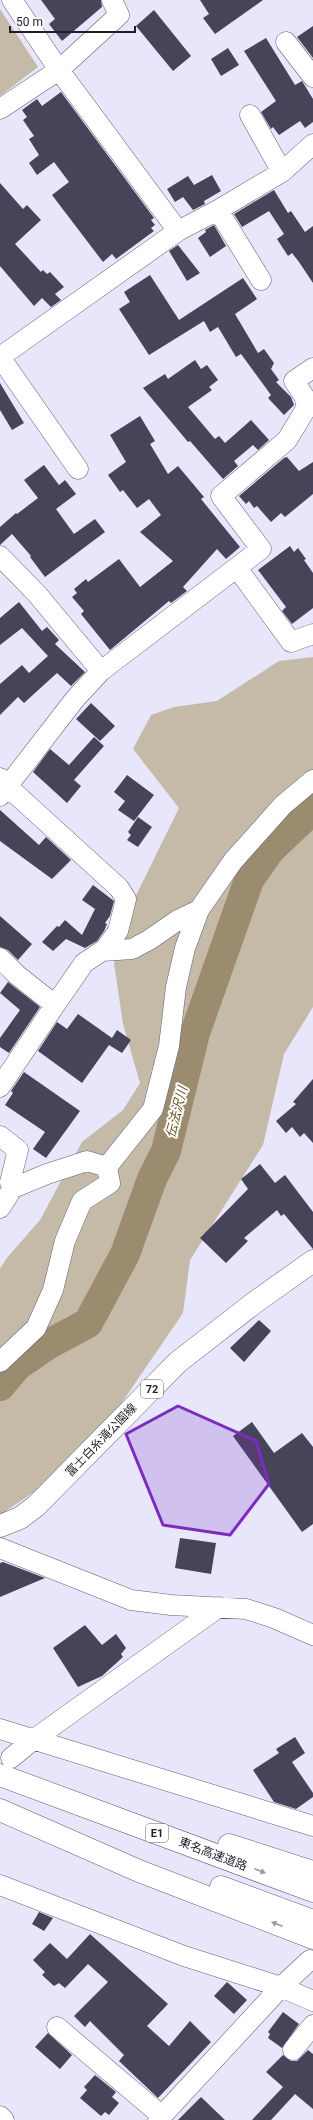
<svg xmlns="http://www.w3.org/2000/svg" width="313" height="2120" viewBox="0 0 313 2120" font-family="Roboto,'Noto Sans JP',sans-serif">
<rect width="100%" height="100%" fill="#e7e6fb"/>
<path fill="#c5baa8" d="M0,9L38,67L0,96Z
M313,657V1007L284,1054L263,1145L190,1260L183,1313L84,1458L0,1515V1269L6,1259L40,1220L82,1142L123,1110L140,1083L123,1024L114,963L127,914L179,808L133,749L151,715L174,707L217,701L279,661Z"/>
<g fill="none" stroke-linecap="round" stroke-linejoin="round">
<path stroke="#9b8b6f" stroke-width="30" d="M0,1386L17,1366L49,1344L88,1323L125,1254L152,1179L166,1151L195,1033L249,880L270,850L313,809"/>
</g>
<path fill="#464459" d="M41,0H101L102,7L62,41L49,24L55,19Z
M200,0H263L215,34L203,18L209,14Z
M154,10L191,56L173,71L136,26Z
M313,26V58L297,37Z
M266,38L295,85L302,81L313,99V122L305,128L300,121L279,135L273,127L271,129L261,112L276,101L244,51Z
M228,48L239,65L221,76L211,59Z
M61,92L154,218L151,220L155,225L151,228L154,231L116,259L112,254L103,262L52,195L69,182L54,162L37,175L29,163L39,155L29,139L34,136L23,120L27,117L22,110L37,99L42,106Z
M212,175L221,191L204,201L205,204L193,210L183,197L175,202L167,189L188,176L194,185Z
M0,183L23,209L27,205L41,220L15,244L41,272L43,270L47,274L50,272L64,287L55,294L61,300L51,307L42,298L34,306L0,266Z
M274,190L288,213L291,211L305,232L313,226V283L299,262L292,253L288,256L277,239L284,234L269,211L242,227L234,214Z
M214,225L226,246L210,257L198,238L206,232L205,230Z
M178,245L200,273L187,281L169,251Z
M150,275L179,320L243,278L257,299L235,314L258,353L264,349L274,363L271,369L279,380L276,382L291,397L294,405L284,415L268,398L271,395L241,354L236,357L218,327L210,332L204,321L149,355L119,309L130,302L124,292Z
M195,360L201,369L207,365L218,380L209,387L212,390L188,407L215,439L219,436L225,443L251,420L269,440L258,450L253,445L234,461L238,466L223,479L190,441L188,442L143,388L165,374L168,379Z
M0,383L24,423L12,430L0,410Z
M140,416L155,441L150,444L168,474L178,466L204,497L201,499L240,547L226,559L217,549L183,587L187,591L171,603L169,601L110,650L81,614L84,611L72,597L77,593L74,589L86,579L88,582L119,559L140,587L173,561L140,532L161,515L149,499L137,508L123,490L120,492L108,475L126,462L110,435Z
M287,457L299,471L313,462V494L285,517L281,513L271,522L257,506L254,508L249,501L246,504L239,496L284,458Z
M44,465L59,485L65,480L76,494L56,509L74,534L95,519L105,532L45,577L30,557L31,556L12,534L0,545V527L16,513L17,514L38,498L24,480Z
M290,546L294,552L298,548L306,559L304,560L313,573V608L292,624L282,611L286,607L258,570Z
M19,602L42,631L47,627L59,640L55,644L85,672L71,686L57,673L24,703L18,697L0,715V684L22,665L29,673L48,656L22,628L0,645V618Z
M91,703L115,726L100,741L76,719Z
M94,737L104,746L74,780L81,786L67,803L33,772L50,749L69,765Z
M127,775L154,795L134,821L118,810L125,801L114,792Z
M0,810L39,845L46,837L71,860L52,879L0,841Z
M138,817L152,827L138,847L127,840L131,835L128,832Z
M93,885L114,901L110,916L105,923L107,924L104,931L97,941L85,948L66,939L53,951L42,942L57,926L59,927L65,920L82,935L95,909L82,900Z
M0,916L32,944L18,960L8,950L0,947Z
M8,982L40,1007L9,1053L0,1047V1038L20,1010L0,993Z
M78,1014L112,1038L117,1030L131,1040L122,1053L109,1045L82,1083L38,1051L57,1022L67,1029Z
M24,1072L80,1111L46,1158L33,1149L45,1132L5,1105L13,1093L11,1091Z
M313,1079V1143L304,1133L300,1137L292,1127L286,1133L276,1121L296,1104L293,1102Z
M260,1164L275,1183L285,1175L313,1212V1249L284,1214L281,1216L277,1210L244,1238L248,1241L226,1263L200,1238L248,1189L241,1179Z
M259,1320L271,1331L244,1362L230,1348Z
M252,1422L274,1453L302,1433L313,1447V1524L302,1532L233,1436Z
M180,1538L216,1543L211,1574L175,1568Z
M3,1562L45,1578L0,1597V1563Z
M85,1625L102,1645L116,1634L126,1648L121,1654L123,1657L102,1676L78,1687L53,1648Z
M295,1737L305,1753L292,1762L313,1793V1797L296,1809L274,1802L253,1770L279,1753L276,1749Z
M39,1912L53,1918L44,1931L32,1924Z
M90,1934L168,2004L147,2026L169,2046L190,2021L211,2042L158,2098L119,2061L124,2055L90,2021L85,2027L74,2016L108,1982L88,1964L65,1988L59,1983L54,1986L42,1975L45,1972L33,1960L50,1943L67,1959Z
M227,1982L247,2000L234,2014L214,1996Z
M283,2012L299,2024L282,2048L268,2038L270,2034L268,2032Z
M48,2033L72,2055L60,2069L35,2047Z
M308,2050L313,2054V2109L295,2094L271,2120H252L283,2087L266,2072L283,2055L291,2061H297Z
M95,2075L116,2092L112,2097L119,2103L109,2115L105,2112L101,2116L80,2098L87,2090L84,2087Z
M201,2097L225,2120H178Z"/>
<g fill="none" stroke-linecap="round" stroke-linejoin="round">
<g stroke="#5f5e74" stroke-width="21">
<path id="minor" d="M12,0L59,70L178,231
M286,42L313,77
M0,109L59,70L119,15L112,0
M250,115L282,172
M218,210L261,280
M0,357L178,231L218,210L282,172L313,144
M0,357L78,469
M0,556L37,594L101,671
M237,568L291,642L313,634
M0,778L8,787L119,888L126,899L118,931L105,949L84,963L55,1005
M0,796L75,699L101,671L261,549L221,496L287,440L307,407L304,396L294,381L313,368
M102,951L132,949L149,940L178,920L199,910
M0,958L17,975L55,1005L0,1087
M0,1136L18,1150L10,1182L13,1188
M0,1208L13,1188L47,1174L87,1161L107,1167
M0,1362L36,1328L53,1290L65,1241L82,1201L110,1183L107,1167L153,1109L169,1046L176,987L185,948L199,910L233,861L283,805L313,780
M0,1548L131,1600L171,1605L246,1609L274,1618L313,1635
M0,1729L313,1826
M11,1758L33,1740L219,1607
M0,1885L184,1956L281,1987L313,2001
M57,2027L162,2116
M293,2050L313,2025
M0,2116L4,2120
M158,2120L281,1987L310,1960"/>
</g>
<g stroke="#5f5e74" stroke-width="23">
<path id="major" d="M0,1526L20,1518L36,1506L178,1362L254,1303L313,1261"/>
</g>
<g stroke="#5f5e74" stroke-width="23">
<path id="highway" d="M0,1775L313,1891
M0,1810L139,1871L313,1938
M229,1845L313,1872
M221,1887L313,1921"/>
</g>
<use href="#minor" stroke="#fff" stroke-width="20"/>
<use href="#major" stroke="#fff" stroke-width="22"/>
<use href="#highway" stroke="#fff" stroke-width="22"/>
</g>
<defs><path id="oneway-solid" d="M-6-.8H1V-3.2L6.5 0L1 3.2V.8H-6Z"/></defs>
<g fill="#9a9a9e">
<use href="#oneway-solid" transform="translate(260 1871) rotate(21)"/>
<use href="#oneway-solid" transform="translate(277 1924) rotate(-159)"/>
</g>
<path fill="#7b2cbf" fill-opacity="0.2" stroke="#7b2cbf" stroke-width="3" stroke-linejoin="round" d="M178,1406L256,1441L269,1484L230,1535L163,1525L126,1434Z"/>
<g text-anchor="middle" stroke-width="4" stroke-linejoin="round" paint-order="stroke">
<g fill="#fff" stroke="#626268" stroke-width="1">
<rect x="141" y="1380" width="22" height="18" rx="3"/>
<rect x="146" y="1824" width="22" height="18" rx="3"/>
</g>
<g font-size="11" font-weight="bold" fill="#1f1f28">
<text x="152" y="1393">72</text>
<text x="157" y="1837">E1</text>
</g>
<g font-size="12" fill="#1f1f28" stroke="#fff">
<text transform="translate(101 1440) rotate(-46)" y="4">富士白糸滝公園線</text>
<text transform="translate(213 1854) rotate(21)" y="4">東名高速道路</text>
</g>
<g font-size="13" font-style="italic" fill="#6c5222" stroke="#fff">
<text transform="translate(176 1112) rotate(-76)" y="5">伝法沢川</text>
</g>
</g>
<path d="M10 26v6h125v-6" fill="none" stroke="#1f1f28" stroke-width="2"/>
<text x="16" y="26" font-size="12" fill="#1f1f28" stroke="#ffffff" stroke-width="3" paint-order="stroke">50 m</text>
</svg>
